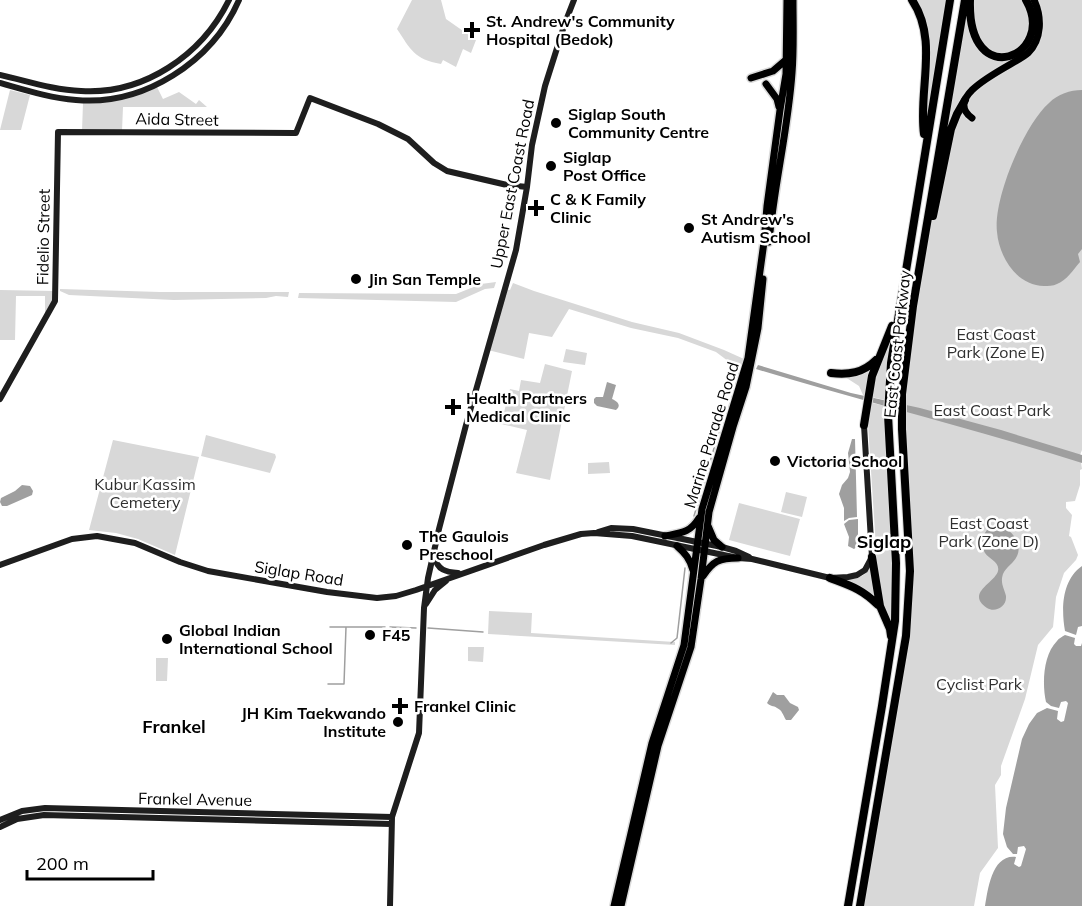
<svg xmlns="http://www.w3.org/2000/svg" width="1082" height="906" viewBox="0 0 1082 906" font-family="Mulish,sans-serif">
<rect width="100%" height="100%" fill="#fff"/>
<path fill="#d8d8d8" d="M412,0H441L446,19L476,40L471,53L463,49L456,67L443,60L441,64C414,59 411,50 397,29Z
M912,0H950L926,141V43Z
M965,0H1082V450L1080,455L1082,469L1080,470V485L1075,501L1066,502V508L1072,515L1069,536L1071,537L1078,555L1076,560L1064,573L1056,597L1053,627L1038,645L1025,699L1001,766V775L995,785L998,848L980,873L974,906H860L909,604L902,394Z
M157,87L163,99L179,92L196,104L199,100L207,107H123L122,131H82L83,103Z
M10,90L30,95L21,130H0Z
M496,282L494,288L485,289L456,302L298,298L299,293L456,294L481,284Z
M513,283L534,291L632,322L679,333L724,350L744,359L740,370L716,352L678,338L631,328L569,309L552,337L529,333L524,359L488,350L504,289L510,290Z
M60,289L160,292H289L288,297L276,296L266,298L174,300L69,295L60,291Z
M0,290L55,291V296L45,314V296H16L15,340H0Z
M899,305L889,401L863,395L859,386L845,377L869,365L882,349Z
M566,349L587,353L585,365L563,362Z
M545,364L572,371L550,480L516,473L527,430L501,424L510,389L519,391L521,380L540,383Z
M864,401L889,407L896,563L892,642L887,610L868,593L845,585L847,578C868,581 874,564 876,547L868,425Z
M206,435L275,454L276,457L270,473L201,456Z
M113,440L199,457L175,555L138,539L116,533L89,530Z
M609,462L610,473L588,474V463Z
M786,492L807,497L802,517L781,512Z
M739,503L800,519L790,556L729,540Z
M489,611L532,613L531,633L675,642V645L488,634Z
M468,647H484L483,662L468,661Z
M156,658H168L167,681H156Z"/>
<path fill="#9f9f9f" d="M1082,90V249L1078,254L1080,262C1073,270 1067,280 1057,284C1053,286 1048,286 1044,286C1017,286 999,257 997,232C993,199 1024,125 1049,103C1058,94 1070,90 1082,90Z
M758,365L851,393L920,408L1001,430L1082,455V463C974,429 865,402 756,369Z
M607,382L616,385L612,399C617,401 622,405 616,410L597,406L594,403V399L596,397H603Z
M852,439H855L857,517L849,518L844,521V508L839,494L842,485L848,478L850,472L848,453Z
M22,485L30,486L33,491L32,495L7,506H2L0,502L1,498L15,491Z
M858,519V546L854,549L848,546L849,537L844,524L849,520Z
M993,525C1007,524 1024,541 1017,556C1014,563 1006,567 1003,574C1000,583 1004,588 1006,596C1007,607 995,613 987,608C965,593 995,583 998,571C1000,562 989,559 985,553C979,543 983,531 993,525Z
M1082,566V626L1078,627L1076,635L1065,631C1061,608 1062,580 1082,566Z
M1065,635L1075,638L1074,644L1076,646H1081L1082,643V906H985C988,889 992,854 1016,857L1014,864L1019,867L1021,866L1026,849L1024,846L1018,847L1017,854H1013L1007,847L1003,834L1006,808L1022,739L1029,724L1037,713L1047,708L1058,711L1057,719L1061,722L1064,721L1068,703L1066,701L1061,702L1059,708L1051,706L1046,702C1042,684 1043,655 1057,641C1059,638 1062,637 1065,635Z
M773,692L777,695H784L790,703L798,707L799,710L791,720H786C783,715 782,710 777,708C773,705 771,707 767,703Z"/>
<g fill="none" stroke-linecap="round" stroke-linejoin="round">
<path stroke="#9f9f9f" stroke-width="1.5" d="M694,516L725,411
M330,627H385
M390,627L416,628
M428,628L483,632
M671,643L677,638L685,568
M328,684H344L346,627"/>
<g stroke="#dbdbdb" stroke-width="10">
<path id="primary" d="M751,78L773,71L787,59
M766,84L777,99L779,107
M972,118C939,94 1017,64 1028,53C1042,39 1042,17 1034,0
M769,242C774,185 788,130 792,73C794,49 793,24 793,0
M708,526L714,540L722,547
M665,536C681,533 690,533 699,518
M677,546C685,553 690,559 693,570
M703,576C713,561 719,558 738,558
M614,906L652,743L684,645L702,509L748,358L764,242L767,206L780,110L786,74L787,0
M621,906L658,746L691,647L701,579L709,512L733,427L746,387L758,328L763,279"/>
</g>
<g stroke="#dbdbdb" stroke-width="10">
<path id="highway" d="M912,0C939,40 918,90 924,134
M970,0C967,94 1058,56 1026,0
M933,216L951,129L957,114L965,100
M831,373C849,375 863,373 876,360
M864,425L872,376L892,326
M872,557L880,606L890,629L891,636
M830,578C851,586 862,589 878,605
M848,906L882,706L895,621L896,563L888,415L891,363L950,0
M860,906L906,636L910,571L902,429V394L913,306L965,0"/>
</g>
<path stroke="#1e1e1e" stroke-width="6" d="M0,75C27,81 53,90 81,91C144,95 202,55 229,0
M0,83C25,90 50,98 76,100C144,106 212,62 239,0
M0,399L55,301L58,132L296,133L310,98L378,124L408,139L434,163L447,171L507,185L527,187
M598,532L611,528L633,529L722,547L736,551L749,557
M435,557C437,570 446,572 458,573
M0,565L72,539L97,536L135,543L180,562L208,571L327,592L377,598L396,596L416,590L544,545L581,534L594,533L632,536L738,558L752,559L830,578L848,577L857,575L865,570L872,557L864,425
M426,604L435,590L446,581
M0,820L22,811L45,808L392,817
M0,827L17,819L44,815L391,824
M390,906L392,817L419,733L424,608L428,578L439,529L466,425L516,250L527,187L532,145L545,86L565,23L574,0"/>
<use href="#primary" stroke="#000" stroke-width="7"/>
<use href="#highway" stroke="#000" stroke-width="8"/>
</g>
<g fill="#000" stroke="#fff" stroke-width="2">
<path d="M469 21h6v6h6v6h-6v6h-6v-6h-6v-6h6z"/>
<circle cx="556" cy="123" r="6"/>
<circle cx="551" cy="166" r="6"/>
<path d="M533 199h6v6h6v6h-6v6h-6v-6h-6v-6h6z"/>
<circle cx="689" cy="228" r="6"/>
<circle cx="356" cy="279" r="6"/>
<path d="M450 398h6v6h6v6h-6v6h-6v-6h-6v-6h6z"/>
<circle cx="775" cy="461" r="6"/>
<circle cx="407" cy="545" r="6"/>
<circle cx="370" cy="635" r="6"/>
<circle cx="167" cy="639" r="6"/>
<path d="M397 697h6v6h6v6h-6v6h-6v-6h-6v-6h6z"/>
<circle cx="398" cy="722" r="6"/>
</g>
<g text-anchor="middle" stroke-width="5" stroke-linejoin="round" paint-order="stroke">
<g font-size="16" font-weight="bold" fill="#000" stroke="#fff" text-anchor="start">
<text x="486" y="27">St. Andrew's Community<tspan x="486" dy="18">Hospital (Bedok)</tspan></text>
<text x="568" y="120">Siglap South<tspan x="568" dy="18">Community Centre</tspan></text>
<text x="563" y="163">Siglap<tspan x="563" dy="18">Post Office</tspan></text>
<text x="550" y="205">C &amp; K Family<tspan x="550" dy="18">Clinic</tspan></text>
<text x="701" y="225">St Andrew's<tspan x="701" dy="18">Autism School</tspan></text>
<text x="368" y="285">Jin San Temple</text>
<text x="466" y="404">Health Partners<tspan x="466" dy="18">Medical Clinic</tspan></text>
<text x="787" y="467">Victoria School</text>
<text x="419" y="542">The Gaulois<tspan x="419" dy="18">Preschool</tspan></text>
<text x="179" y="636">Global Indian<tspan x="179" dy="18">International School</tspan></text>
<text x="382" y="641">F45</text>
<text x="414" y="712">Frankel Clinic</text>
<text x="386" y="719" text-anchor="end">JH Kim Taekwando<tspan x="386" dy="18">Institute</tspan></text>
</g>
<g font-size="16" fill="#000" stroke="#fff">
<text transform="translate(177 119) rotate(1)" y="6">Aida Street</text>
<text transform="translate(512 184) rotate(-79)" y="6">Upper East Coast Road</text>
<text transform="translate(43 237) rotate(-89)" y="6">Fidelio Street</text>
<text transform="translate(897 344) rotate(-84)" y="6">East Coast Parkway</text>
<text transform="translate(711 435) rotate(-73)" y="6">Marine Parade Road</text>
<text transform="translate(299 573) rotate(9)" y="6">Siglap Road</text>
<text transform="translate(195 799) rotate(1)" y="6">Frankel Avenue</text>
</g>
<g font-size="16" fill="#2f2f2f" stroke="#fff">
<text x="996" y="340">East Coast<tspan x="996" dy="18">Park (Zone E)</tspan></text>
<text x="992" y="416">East Coast Park</text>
<text x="145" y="490">Kubur Kassim<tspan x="145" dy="18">Cemetery</tspan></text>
<text x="989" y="529">East Coast<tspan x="989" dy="18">Park (Zone D)</tspan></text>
<text x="979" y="690">Cyclist Park</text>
</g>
<g font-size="18" font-weight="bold" fill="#000" stroke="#fff">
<text x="884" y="548">Siglap</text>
<text x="174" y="733">Frankel</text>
</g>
</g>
<path d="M27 870v9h126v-9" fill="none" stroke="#000000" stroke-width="3"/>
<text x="36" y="870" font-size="18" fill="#000000" stroke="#ffffff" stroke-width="4.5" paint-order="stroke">200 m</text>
</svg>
